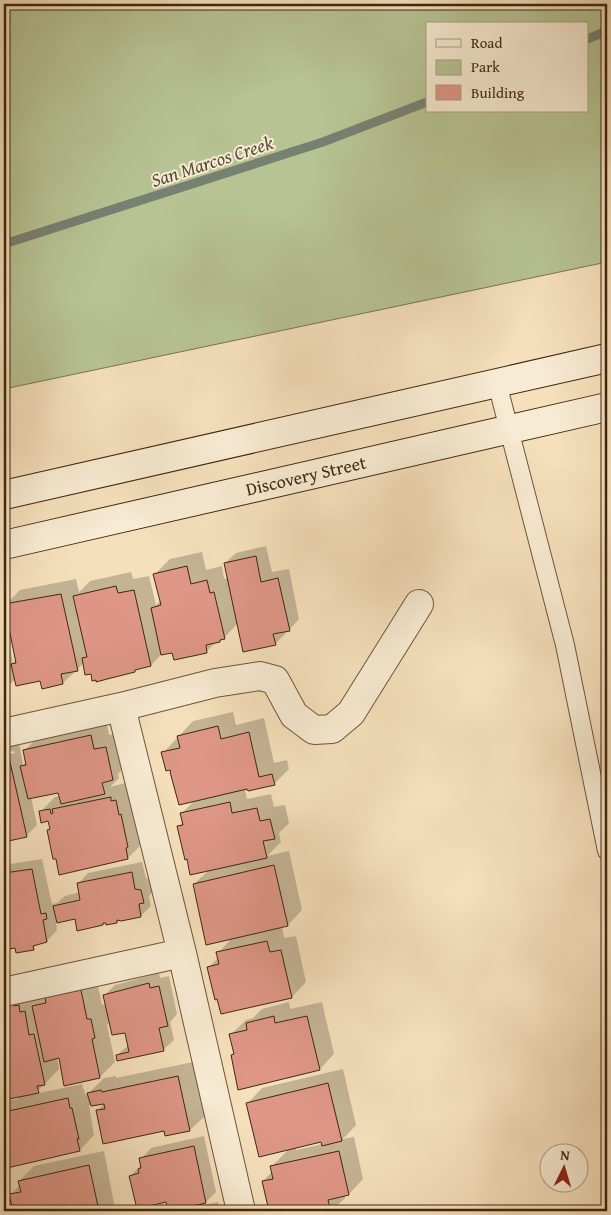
<svg xmlns="http://www.w3.org/2000/svg" width="611" height="1215" viewBox="0 0 611 1215" font-family="'Gentium Book Plus',serif">
<rect width="100%" height="100%" fill="#f5e0bb"/>
<filter id="stains"><feTurbulence type="fractalNoise" baseFrequency=".004" numOctaves="4"/><feColorMatrix values="0 0 0 0 .2 0 0 0 0 .09 0 0 0 0 .02 0 0 0 .5 -.17"/></filter>
<radialGradient id="worn" r=".72"><stop offset=".6" stop-color="#630" stop-opacity="0"/><stop offset="1" stop-color="#630" stop-opacity=".3"/></radialGradient>
<path fill="#b7c393" stroke="#7b7552" fill-rule="evenodd" d="M4,4H607V262L4,389ZM427,24H587V111H427Z"/>
<path fill="#0003" fill-rule="evenodd" d="M607,509V529L604,512Z
M266,546L272,572L289,569L299,619L289,630L285,631L286,633L275,644L238,623L224,638L216,642L206,652H173L162,654L151,665L138,668L135,671L92,672L84,663L63,683L41,680L16,679L4,689V626L5,625L13,663L17,659L5,605L20,590L76,579L79,592L90,581L131,572L133,579L149,576L156,605L161,600L155,574L170,559L202,552L206,570L222,566L224,579L228,578L225,563L236,553Z
M233,712L236,725L264,718L274,763L287,760L289,769L274,784L245,789L247,799L271,794L274,807L285,805L289,823L279,833L281,842L267,856L289,851L302,910L288,925L282,926L284,938L296,936L306,982L292,997L209,967L219,957L218,953L233,937L194,884L209,870L188,858L179,826L183,822L182,813L195,800L173,771L163,753L193,721Z
M106,721L109,735L120,733L127,764L118,774L119,778L110,787L125,783L126,787L130,786L143,843L128,858L48,830L51,827L49,820L40,812L55,797L60,796L59,791L31,797L37,825L26,836L4,841V755L15,753L14,751L4,753V747L19,743L23,765L26,762L24,751L39,736Z
M42,859L52,904L57,903L65,896L80,892L78,884L88,873L142,862L146,878L151,880L154,891L149,896L151,906L141,916L119,920L117,922H105L102,924L76,918L56,922L57,930L47,941L38,943L33,948L4,946V903L6,901L4,892V871L10,864Z
M159,973L160,978L169,976L177,1014L170,1022L174,1040L163,1050L117,1055L129,1045L126,1032L110,1021L107,1025L115,1062L100,1077L60,1057H57L59,1069L35,1094L82,1084L85,1094L87,1095L104,1078L116,1076V1078L193,1062L205,1116L190,1130L165,1129L97,1111L106,1102L89,1105L94,1135L80,1150L4,1155V1107L10,1100L18,1099L17,1096L4,1099V996L39,997L40,1000L49,992L96,976L102,1005L107,1004L105,995L115,985Z
M289,1002L290,1009L322,1002L334,1054L320,1069L232,1056L235,1053L231,1034L246,1020L253,1018L262,1009Z
M343,1069L356,1125L343,1139L354,1137L363,1179L349,1194L345,1195V1198L332,1211H270L263,1181L272,1172L271,1167L289,1149L248,1103L262,1088ZM322,1141L323,1144L296,1150V1147Z
M204,1136L216,1192L203,1205L218,1202L220,1211H170L167,1201L130,1176L141,1165V1159L151,1148Z
M104,1151L115,1209L113,1211H14L10,1195L20,1185L19,1181L34,1166Z"/>
<g fill="none" stroke-linecap="round" stroke-linejoin="round">
<path stroke="#778172" stroke-width="9" d="M587,39L607,31
M4,244L323,142L427,102"/>
</g>
<path fill="#de9686" stroke="#3f2710" d="M256,556L261,582L278,578L290,631L273,634L276,645L243,652L224,563Z
M187,566L191,584L207,580L210,593L214,592L225,639L220,640V642L206,645L207,653L174,660L172,653L161,655L151,608L161,605L153,574Z
M116,586L118,593L134,590L151,666L135,670V672L111,678L96,682V680L92,681L91,674L85,675L82,658L87,657L73,596Z
M61,594L78,671L61,674L63,684L42,689L40,681L16,686L11,664L16,663L4,604Z
M218,726L221,739L249,732L259,777L272,774L275,785L248,791L247,789L179,805L170,772L171,771L170,770L166,771L161,752L180,748L177,736Z
M91,735L94,749L106,747L113,780L102,783L105,794L61,804L58,793L28,799L20,766L26,765L23,750Z
M8,753L27,837L4,842V754Z
M111,797V801L116,800L119,815L121,814L128,847L126,848L128,859L59,875L56,859H53L47,830L50,829L48,821L41,823L39,811L50,809L51,814L53,813L52,809Z
M230,802L232,813L257,808L260,821L270,819L275,839L263,841L267,858L190,875L187,859L185,860L177,826L183,825L180,813Z
M274,865L288,926L206,945L193,884Z
M32,869L41,914L46,913L47,919L43,920L47,942L33,946L34,950L16,953L15,948L5,950L4,946V908L6,907L4,898V873Z
M132,872L135,889L141,890L144,903L139,904L141,917L121,921L117,920V923L106,925V923H103V925L77,931L75,919L57,923L53,906L80,900L77,883Z
M267,941L270,952L281,950L292,998L221,1014L217,999L215,1000L207,967L219,964L216,952Z
M149,983L150,988L159,986L168,1026L159,1028L164,1051L117,1061L116,1055L129,1052L125,1033L112,1035L103,995Z
M81,990L87,1019H91L95,1038L92,1039L100,1078L64,1086L59,1058L44,1062L32,1006L46,1003L45,997Z
M14,1004V1006L19,1005L20,1012L25,1011L29,1035L34,1034L45,1085L37,1086L39,1093L4,1100V1007Z
M274,1016L275,1023L307,1016L320,1070L238,1090L231,1055L234,1054L229,1034L247,1030L246,1023Z
M178,1076L190,1131L165,1136L164,1131L103,1144L96,1110L105,1109L104,1104L91,1106L87,1093L101,1090L102,1092Z
M328,1083L342,1141L322,1146L321,1142L259,1157L246,1103Z
M68,1098L70,1108H72L79,1139H77L80,1151L7,1168L4,1156V1112Z
M194,1146L206,1203L170,1211H168L166,1202L137,1209L129,1176L139,1173L138,1169L141,1168L139,1158Z
M339,1151L349,1195L328,1200L331,1211H269L262,1181L273,1179L270,1166Z
M89,1165L99,1211H13L9,1194L21,1192L18,1181Z"/>
<g fill="none" stroke-linecap="round" stroke-linejoin="round">
<g stroke="#6c553b" stroke-width="20">
<path id="lane" d="M497,383L565,645L607,851"/>
</g>
<g stroke="#6c553b" stroke-width="30">
<path id="street" d="M121,707L182,953L241,1211
M4,733L121,707L215,683L260,676L275,680L294,715L314,730L332,729L351,713L419,604
M4,992L182,953"/>
</g>
<g stroke="#3f2710" stroke-width="30">
<path id="secondary" d="M4,495L607,358
M4,545L607,407"/>
</g>
<use href="#lane" stroke="#f8ebd3" stroke-width="18"/>
<use href="#street" stroke="#f8ebd3" stroke-width="28"/>
<use href="#secondary" stroke="#f8ebd3" stroke-width="28"/>
</g>
<g text-anchor="middle" stroke-width="4" stroke-linejoin="round" paint-order="stroke">
<g font-size="18" fill="#3f2710" stroke="#f8ebd3">
<text transform="translate(306 476) rotate(-13)" y="6">Discovery Street</text>
</g>
<g font-size="19" font-style="italic" fill="#564c39" stroke="#f8ebd3">
<text transform="translate(212 161) rotate(-18)" y="7">San Marcos Creek</text>
</g>
</g>
<rect width="611" height="1215" fill="none" stroke="#f5e0bb" stroke-width="20"/>
<rect x="5" y="5" width="601" height="1205" fill="none" stroke="#3f2710" stroke-width="2.5"/>
<rect x="10" y="10" width="591" height="1195" fill="none" stroke="#3f2710"/>
<rect x="426" y="22" width="162" height="90" fill="#f8ebd3" stroke="#ae9d85"/>
<rect x="436" y="39" width="25" height="8" fill="#f8ebd3" stroke="#ae9d85"/>
<text x="471" y="48" font-size="15" fill="#3f2710">Road</text>
<rect x="436" y="60" width="25" height="15" fill="#b7c393" stroke="#ae9d85"/>
<text x="471" y="72" font-size="15" fill="#3f2710">Park</text>
<rect x="436" y="85" width="25" height="15" fill="#de9686" stroke="#ae9d85"/>
<text x="471" y="98" font-size="15" fill="#3f2710">Building</text>
<g transform="translate(564 1168) rotate(5)"><circle r="24" fill="#f8ebd3" stroke="#ae9d85"/>
<path d="M0-4L9 19L0 12L-9 19Z" fill="#8f2418"/>
<text y="-8" font-size="14" font-weight="bold" text-anchor="middle" fill="#3f2710">N</text>
</g>
<rect width="100%" height="100%" filter="url(#stains)"/>
<rect width="100%" height="100%" fill="url(#worn)"/>
</svg>
